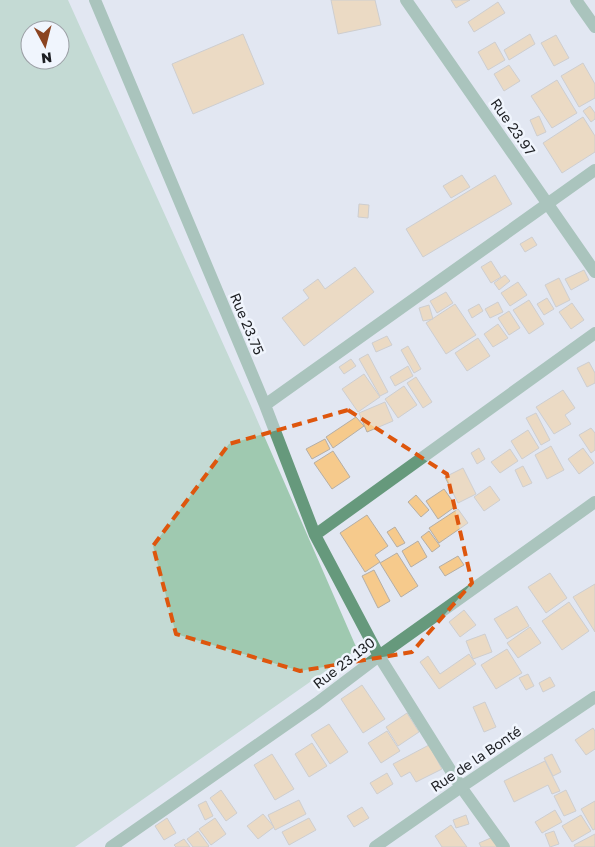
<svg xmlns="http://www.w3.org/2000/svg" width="595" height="847" viewBox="0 0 595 847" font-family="'Golos Text',sans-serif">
<rect width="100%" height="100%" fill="#e2e7f2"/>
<path fill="#9fc9b0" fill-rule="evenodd" d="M0,0H68L248,399L357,649L75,847H0ZM30,30H60V60H30Z"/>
<path fill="#f6ca8c" stroke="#b5aea5" d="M331,0H375L381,25L338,34Z
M451,0H470L456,8Z
M498,2L505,13L474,32L468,22Z
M243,34L264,84L193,114L172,64Z
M530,34L535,44L509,60L504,50Z
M556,35L569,58L554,66L541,43Z
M495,42L505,60L488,70L478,52Z
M583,63L595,84V98L579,107L561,76Z
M509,65L520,81L504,91L494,74Z
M557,80L577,113L552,128L531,96Z
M590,106L595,113V119L591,122L583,111Z
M539,116L546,132L537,136L530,120Z
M583,117L595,136V152L562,173L543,143Z
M462,175L470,187L451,198L443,186Z
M495,175L512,204L423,257L406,229Z
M359,204L369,205L368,218L358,217Z
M532,237L537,245L525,252L520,244Z
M491,261L501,277L491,283L481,267Z
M355,267L374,292L304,346L282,318L309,298L303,290L318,279L325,289Z
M584,270L589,280L571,290L565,279Z
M505,275L510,281L499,290L494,283Z
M559,278L570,300L556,307L545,285Z
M518,282L527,295L510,306L501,293Z
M446,292L453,303L437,313L430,301Z
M547,298L554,309L544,315L537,304Z
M529,300L544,324L529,334L513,310Z
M498,302L503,312L490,318L485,309Z
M572,303L584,320L571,329L559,312Z
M455,304L476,335L446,354L426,323Z
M479,304L483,311L472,318L468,310Z
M429,305L433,319L423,321L419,308Z
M509,311L520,328L509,335L498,318Z
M498,324L508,338L493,347L484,334Z
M387,336L392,345L376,352L372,343Z
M478,338L490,356L467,371L455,353Z
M408,346L421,369L414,373L401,350Z
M368,354L388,392L380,396L359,359Z
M351,359L356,366L344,374L339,367Z
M589,362L595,373V383L587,387L577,368Z
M408,366L413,376L395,386L390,377Z
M364,374L380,397L358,412L342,389Z
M416,377L432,402L423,408L407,383Z
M404,386L417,405L398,418L385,399Z
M563,390L575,408L565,415L571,424L554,434L536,407Z
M385,402L393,421L367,432L359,413Z
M536,413L550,440L541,445L526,418Z
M356,417L364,426L333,448L326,437Z
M591,428L595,433V450L591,453L579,435Z
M528,430L539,448L522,459L511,441Z
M325,439L330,449L312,459L306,449Z
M551,446L564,470L547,479L535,455Z
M479,448L485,459L477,464L471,453Z
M583,448L594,463L579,474L568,459Z
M510,449L518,461L500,473L491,462Z
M333,451L350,477L332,489L314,463Z
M523,466L532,483L523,487L515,470Z
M463,468L476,494L458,503L445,477Z
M490,486L500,500L484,511L474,497Z
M444,489L456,506L438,519L426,501Z
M416,495L429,510L421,517L408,502Z
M458,509L468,523L439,543L429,528Z
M367,515L388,546L375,555L380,562L365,572L340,533Z
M395,527L405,543L397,547L387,532Z
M429,531L440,546L432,552L421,537Z
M418,541L427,557L411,567L402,551Z
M397,553L418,586L401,597L380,563Z
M458,556L464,565L445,576L439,567Z
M374,570L390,601L378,608L362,576Z
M550,573L567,598L546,613L528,587Z
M595,584V632L573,597Z
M569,602L589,631L562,650L542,621Z
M517,606L529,626L507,639L494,619Z
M464,610L476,625L460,637L449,622Z
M530,627L541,643L518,658L507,643Z
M485,634L492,652L473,659L466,641Z
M507,649L522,673L496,689L481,665Z
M469,654L476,664L439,689L420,662L428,656L440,674Z
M528,674L534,686L526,690L519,678Z
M550,677L555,686L543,692L539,683Z
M362,685L385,719L363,733L341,699Z
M485,702L496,727L484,732L473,707Z
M407,713L419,732L398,746L386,727Z
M329,724L348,752L330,764L311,735Z
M593,728L595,731V749L586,755L575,740Z
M387,731L400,751L381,763L368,743Z
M312,743L327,766L309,777L295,754Z
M429,745L442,769L416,782L410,772L401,777L393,764Z
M272,754L294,789L275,800L254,765Z
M552,754L561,772L553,776L544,758Z
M545,761L560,791L552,794L548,785L514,802L504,781Z
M387,773L393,784L377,794L370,783Z
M221,790L237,813L226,821L210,798Z
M566,790L576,811L564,816L554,796Z
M299,800L306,814L275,830L268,815Z
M206,801L213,816L205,820L198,805Z
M595,801V829L593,830L581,809Z
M362,807L369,818L354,827L347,816Z
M555,810L562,822L542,833L535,822Z
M263,814L274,827L258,839L247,826Z
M466,815L469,824L456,828L453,820Z
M581,815L591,831L572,842L562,826Z
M167,818L176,833L164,840L155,826Z
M215,818L226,834L211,845L199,829Z
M309,818L316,830L289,845L282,832Z
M451,825L467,847H442L435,836Z
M198,831L209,846L208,847H193L187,839Z
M554,831L559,844L550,847L545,834Z
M595,834V847H575L574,845Z
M493,837L497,847H481L479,843Z
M184,839L190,847H176L174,845Z"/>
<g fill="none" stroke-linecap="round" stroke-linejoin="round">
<path stroke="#66997c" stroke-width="12" d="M95,0L265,405L315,535L379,656L461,787L504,847
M406,0L595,272
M576,0L595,27
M265,405L595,170
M315,535L595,333
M111,847L317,703L379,656L595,502"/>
<path stroke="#66997c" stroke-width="12" d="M375,847L461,787L595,697"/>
</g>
<path d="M0 0H595V847H0ZM348,410L447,474L472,583L412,652L300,671L176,634L153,546L229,444Z" fill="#e2e7f2" fill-opacity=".55" fill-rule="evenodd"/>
<path fill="none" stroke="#de560d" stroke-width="4" stroke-dasharray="10 6" stroke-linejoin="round" d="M348,410L447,474L472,583L412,652L300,671L176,634L153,546L229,444Z"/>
<g text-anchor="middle" stroke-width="5" stroke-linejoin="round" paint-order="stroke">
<g font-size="14" fill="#1c1e22" stroke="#f0f5fd">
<text transform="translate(513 127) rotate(55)" y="5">Rue 23.97</text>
<text transform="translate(247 324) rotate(67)" y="5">Rue 23.75</text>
<text transform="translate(344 663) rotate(-38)" y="5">Rue 23.130</text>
<text transform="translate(476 759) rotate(-34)" y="5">Rue de la Bonté</text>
</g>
</g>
<g transform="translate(45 45) rotate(173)"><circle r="24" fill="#f0f5fd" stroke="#9b9fa5"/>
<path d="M0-4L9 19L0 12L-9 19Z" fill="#8b4421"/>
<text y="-8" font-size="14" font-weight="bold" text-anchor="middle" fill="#1c1e22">N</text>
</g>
</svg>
